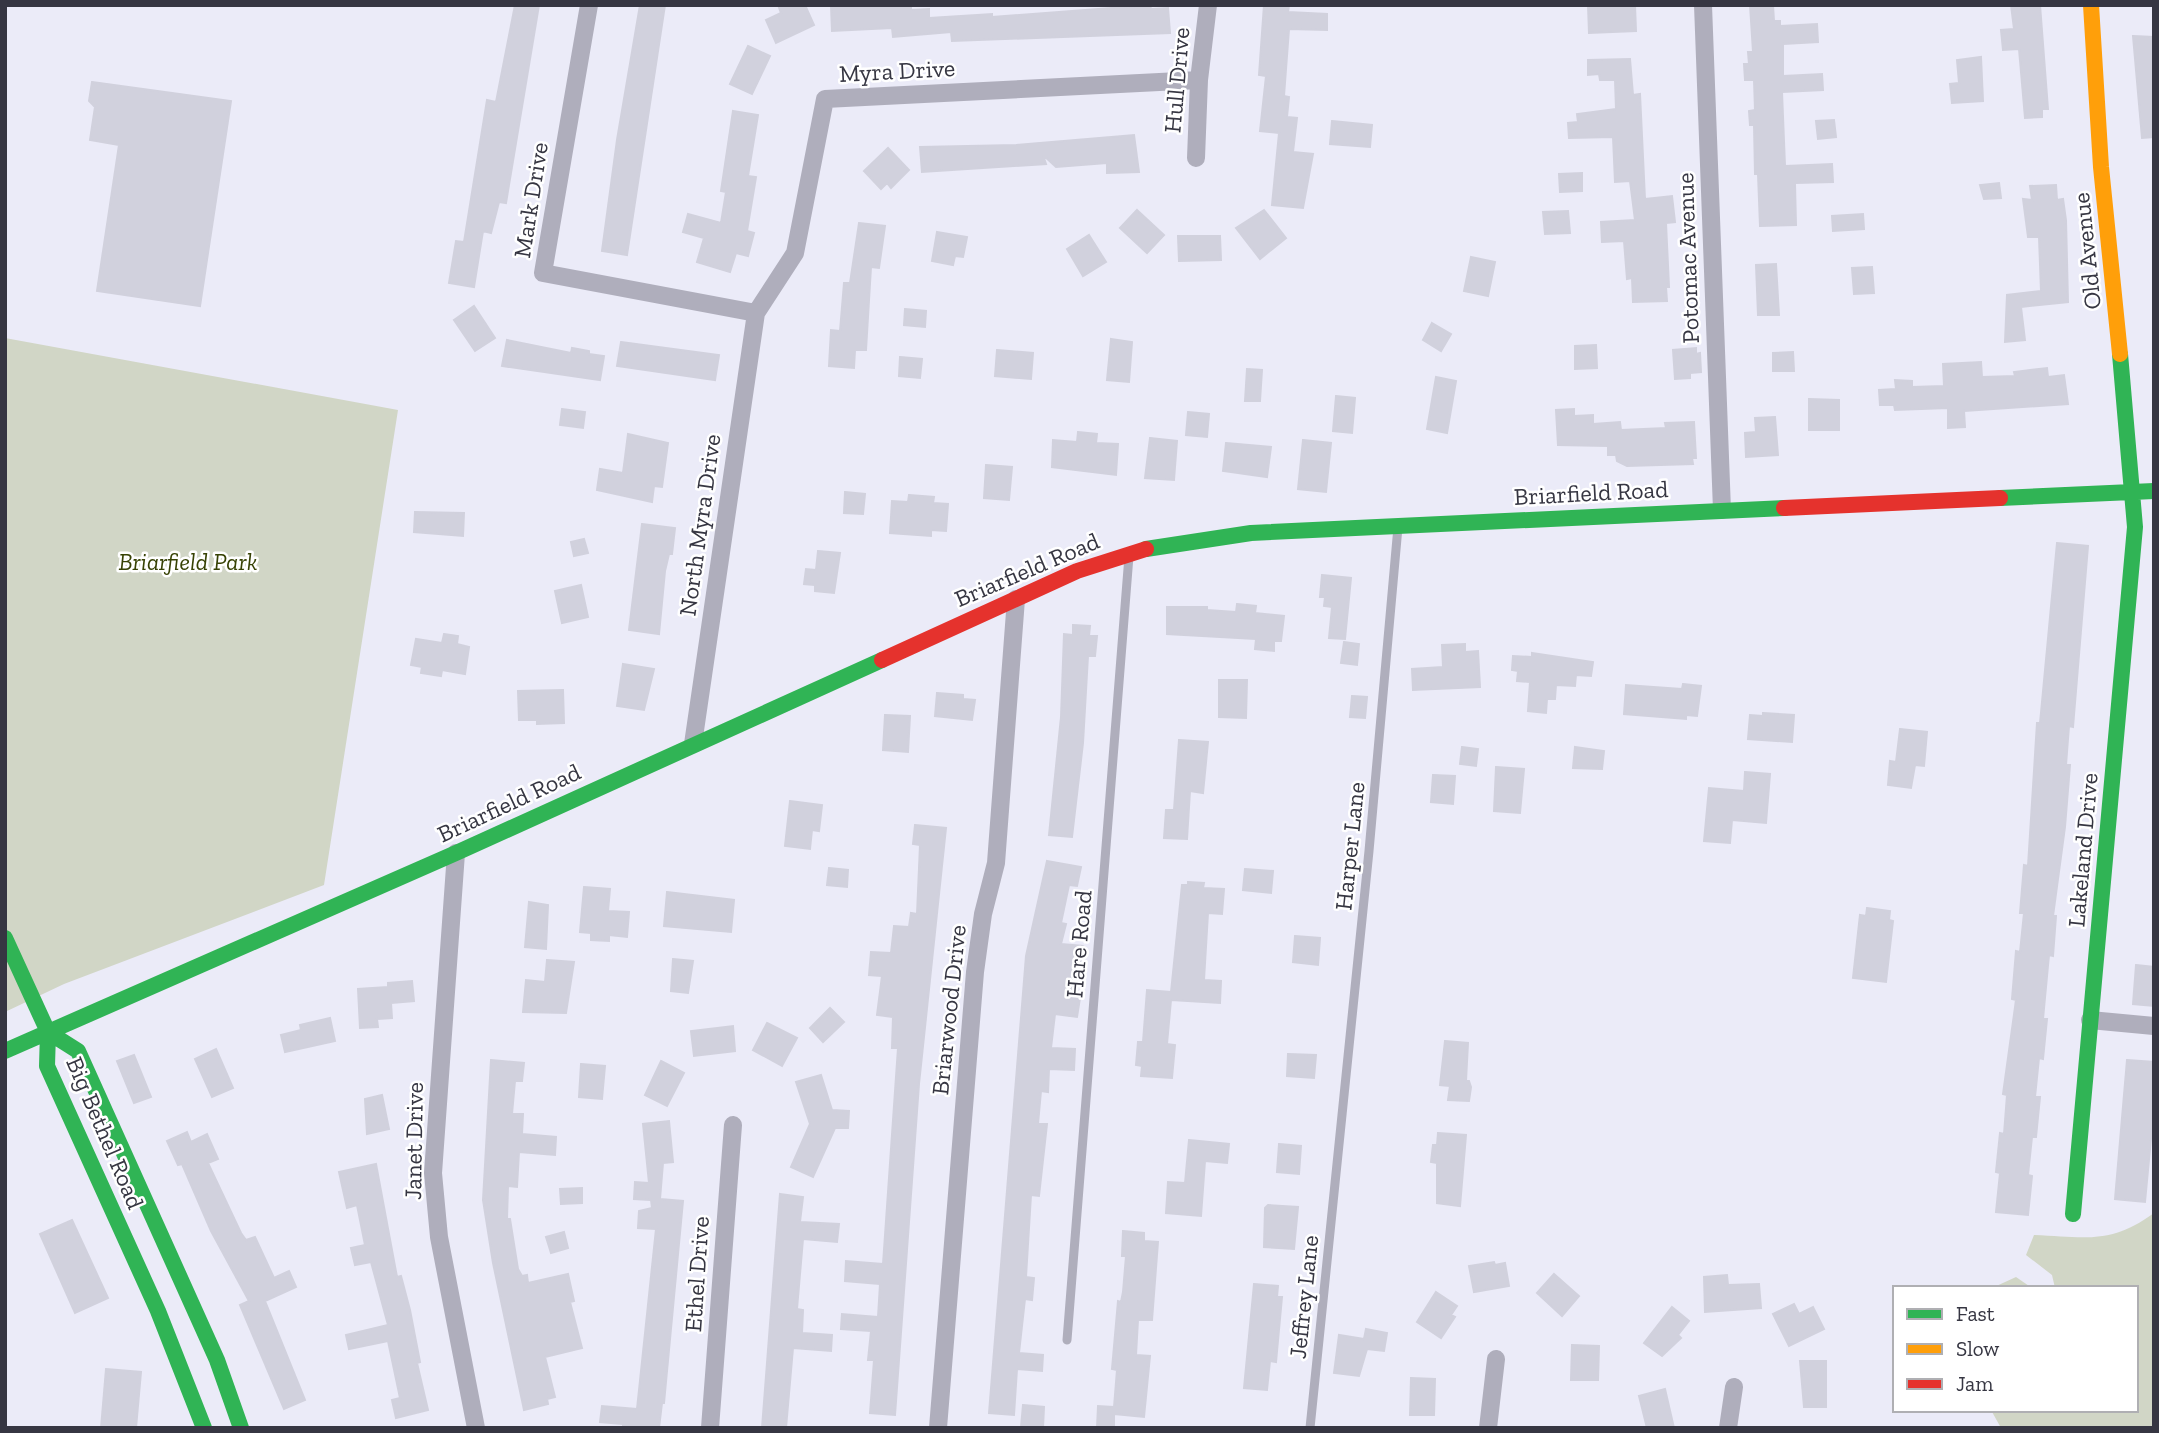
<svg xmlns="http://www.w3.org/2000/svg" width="2159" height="1433" viewBox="0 0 2159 1433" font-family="'Zilla Slab',serif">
<rect width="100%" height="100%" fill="#ebebf8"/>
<path fill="#d1d6c6" d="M5,338L398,410L324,885L64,984L5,1012Z
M2154,1213V1428H2001L1991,1410H2136V1288H2055L2052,1275L2026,1255L2034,1235C2085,1237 2110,1245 2154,1213Z
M2016,1277L2032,1288H1992Z"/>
<path fill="#d1d1dd" stroke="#d1d1dd" stroke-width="2" d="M515,5H539L506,203L499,202L491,233L483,231L474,287L449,283L456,241L464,242L487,100L496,102Z
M640,5H665L627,255L602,251L617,140Z
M778,5H805L814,25L776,43L766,20L781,13Z
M911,5V10L929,9V18L992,14V17L1150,5L1151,9L1168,8L1170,33L952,41L951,32L893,37L892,28L832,31L831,6Z
M1264,5H1289L1288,12L1327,14V30L1289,29L1284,96L1289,97L1287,117L1297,118L1293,152L1313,154L1303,208L1272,205L1279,133L1260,131L1266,76L1259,75Z
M1588,5H1635L1636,31L1589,33Z
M1750,5H1773L1774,21H1780V26L1817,24L1818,42L1783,44V76L1822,74L1823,90L1782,92L1785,166L1832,164L1833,182L1795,183L1796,225L1760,226L1758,174H1755L1754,125H1750L1749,111L1755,110L1754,80H1745L1744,64H1749L1748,52H1753Z
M2011,5H2040L2048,109H2042V117L2025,118L2019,49L2003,50L2001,30L2014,29Z
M2133,36L2154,37V137L2142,138Z
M748,46L770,56L752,94L730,84Z
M1981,57L1983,101L1952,103L1950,84L1959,83L1957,60Z
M1630,59L1633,95L1640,94L1645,199L1672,196L1675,222L1666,223L1669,287H1666L1667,301L1633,302L1632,278L1627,279L1624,241L1602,242L1601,222L1635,220L1630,181L1615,182L1613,137L1569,138L1568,123L1578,122L1577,114L1616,109L1615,80H1600L1599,74L1588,75V60Z
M92,82L231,101L200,306L97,291L119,145L90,140L95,107L89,101Z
M733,111L758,115L748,176L756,177L747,231L754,233L748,256L736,253L730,272L697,262L704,238L683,232L688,214L721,223L726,192L721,191Z
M1834,120L1836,137L1818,139L1816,121Z
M1332,121L1372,125L1370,147L1330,144Z
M1134,135L1139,172L1107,173V163L1056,167L1043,155L1046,164L922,172L920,147L1016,145Z
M888,148L909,170L891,188L887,183L881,189L864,171Z
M1582,173V191L1560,192L1559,174Z
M1999,183L2001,198L1984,199L1980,185Z
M2056,185L2057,200L2063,199L2066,220L2068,302L2021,307L2025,340L2005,342L2007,295L2041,291L2039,237H2028L2023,199L2032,200L2030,186Z
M1137,210L1164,235L1147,253L1120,228Z
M1264,210L1286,238L1260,259L1236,228Z
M1568,211L1570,233L1545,234L1543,212Z
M1863,214L1864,229L1833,231L1832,216Z
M859,223L885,226L879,268L871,267L866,350H855L854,368L829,366L831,330L840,331L844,283H850Z
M937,232L967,237L963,257L955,256L953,265L932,261Z
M1089,235L1106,262L1083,276L1067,249Z
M1178,236H1220L1221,260L1179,261Z
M1471,257L1495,262L1488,296L1464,291Z
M1776,264L1779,315H1758L1756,265Z
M1872,267L1874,293L1854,294L1852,268Z
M474,306L495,338L475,351L454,320Z
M905,309L926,311L925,327L904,325Z
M1432,323L1451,334L1441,351L1423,340Z
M1111,339L1132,342L1129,382L1107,380Z
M507,340L571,353L572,348L589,351V354L604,356L600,380L502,366Z
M621,342L719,355L715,380L617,366Z
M1596,345L1597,368L1575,369V346Z
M1696,348V354L1700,353L1701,372L1690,373V378L1675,379L1673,350Z
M997,350L1033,353L1031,379L995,376Z
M1793,352L1794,371H1773V353Z
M900,357L922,359L920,378L899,376Z
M1981,362L1982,377L2015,376L2014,372L2047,368L2048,377L2064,375L2068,404L1964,411L1965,427L1948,428V408L1895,410L1894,405H1880L1879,390L1896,389L1895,380L1912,381V387L1944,386L1943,364Z
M1247,369L1262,370L1260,401H1245Z
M1436,377L1456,381L1447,433L1427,429Z
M1336,396L1355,398L1352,433L1333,431Z
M1809,399L1839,400V430H1809Z
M562,409L585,412L583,428L560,425Z
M1574,409V416L1593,415V424L1620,422L1621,430L1666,428L1665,423L1694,422L1696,458H1692L1693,464L1627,466L1617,461L1616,455H1608V446L1558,445L1556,410Z
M1188,412L1209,414L1207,437L1186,435Z
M1775,417L1778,455L1746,457L1745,433L1756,432L1755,418Z
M1078,432L1097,434L1096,443L1118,444L1116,475L1052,467L1053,440L1077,442Z
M628,434L668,443L662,487L654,486L652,502L597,490L600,469L623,473Z
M1150,438L1177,441L1174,480L1145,478Z
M1303,440L1331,443L1326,492L1298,489Z
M1226,443L1271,447L1267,477L1223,471Z
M986,465L1012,467L1009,500L984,498Z
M845,492L865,494L863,514L844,513Z
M909,495L934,497L933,503L948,504L946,531L931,530V536L890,533L892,501L908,502Z
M415,512L464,513L463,536L414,532Z
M642,524L675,528L672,554H669L665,571L659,634L629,630Z
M584,539L588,553L574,556L571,542Z
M2057,543L2088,546L2073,727L2069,726L2066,765H2070L2065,827L2053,916H2056L2053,956L2049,955L2043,1019H2047L2043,1059L2039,1058L2035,1097H2040L2036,1137H2032L2028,1175L2032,1176L2028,1215L1996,1212L2000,1173L1996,1172L2000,1133L2004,1134L2007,1095L2003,1094L2016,1000L2012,999L2016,951L2020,952L2024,913H2020L2024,865L2028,866L2037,723H2040Z
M818,551L840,553L834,593L815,591V585L804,584L806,569L816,570Z
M1322,575L1351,578L1345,639L1329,638L1332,607L1324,606L1325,597H1320Z
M581,585L588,617L562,623L555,591Z
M1237,604L1256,606L1255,613L1284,616L1281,641H1274V651L1255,649L1256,639L1167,634V607H1207V610L1236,612Z
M1073,625L1090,626L1089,636H1097L1095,656H1088L1083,743L1072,837L1049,835L1061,717L1064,634L1073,635Z
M444,634L458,636L457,644L469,647L465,674L442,670L441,676L421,673L422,667L411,665L416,639L442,643Z
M1344,642L1359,644L1357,665L1341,663Z
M1465,644V652L1478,651L1480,687L1413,690L1412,669L1443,667L1442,645Z
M1532,653L1593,662L1591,676L1576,675L1575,686L1556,685L1555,699H1547L1546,713L1528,711L1530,682L1517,681L1518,671L1512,670L1513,656L1532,657Z
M623,664L654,669L644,710L617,706Z
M1219,680H1247L1246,718L1219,717Z
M1683,684L1701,686L1697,716L1686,715V719L1624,714L1626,685L1682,689Z
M563,690L564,723L537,724V720H519L518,691Z
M937,693L963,695V699L975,700L972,720L935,716Z
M1352,696L1367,697L1365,718L1350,717Z
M1763,713L1794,715L1792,742L1748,739L1750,715L1763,716Z
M885,715L910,716L908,752L883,750Z
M1900,729L1927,732L1924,766L1915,765L1911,788L1888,785L1890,761L1896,762Z
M1179,740L1208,742L1203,793L1190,791L1187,839L1164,838L1166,810H1174Z
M1462,747L1478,749L1476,766L1460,764Z
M1575,747L1604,751L1602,769L1573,768Z
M1496,767L1524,769L1520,813L1494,811Z
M1745,772L1770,774L1766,823L1732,820L1730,843L1704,841L1709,788L1744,791Z
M1433,775L1455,776L1453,804L1431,802Z
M790,801L822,805L819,831L812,830L810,849L785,846Z
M915,825L946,828L919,1084L895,1415L870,1413L874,1360H868L871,1331L841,1329L842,1314L878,1317L880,1284L845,1281L846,1261L883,1264L898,1048H892L893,1017L877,1015L882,976L869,975L871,952L891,953L894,926L909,927L911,913L917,914L920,845L913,844Z
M1047,861L1081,867L1077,886L1069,885L1061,923L1066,924L1061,944L1083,946L1074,997L1080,998L1077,1017L1055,1014L1051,1048L1075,1049L1074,1070L1049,1069L1048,1092L1041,1091L1038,1124H1047L1039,1196L1031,1195L1026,1277L1034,1278L1032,1300L1025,1299L1019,1353L1043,1355L1042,1371L1017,1369L1014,1415L989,1413L1026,956Z
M829,868L848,870L847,887L827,885Z
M1245,869L1273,871L1271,893L1243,890Z
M1188,882L1204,883L1203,888L1224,889L1222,914L1208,913L1204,980L1221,981L1220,1003L1171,1000L1167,1044L1175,1045L1172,1078L1141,1076L1142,1066L1136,1065L1138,1042H1143L1147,990L1171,992L1182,885H1188Z
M584,887L610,889L608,911L629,912L627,937L609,935V941L591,940V933L580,932Z
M667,892L734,900L731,932L664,926Z
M529,902L548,905L546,949L525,947Z
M1867,908L1890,911L1889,920L1893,921L1886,982L1853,978L1860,915L1866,916Z
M1295,936L1320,938L1318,965L1293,962Z
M673,959L693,961L688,993L671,991Z
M547,960L574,962L566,1013L523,1012L526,980L545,982Z
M2136,965L2154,967V1006L2133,1004Z
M412,981L414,1001L391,1003L392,1018L377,1019L378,1027L360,1028L358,989L388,987V983Z
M830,1008L844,1022L823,1042L810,1028Z
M330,1018L335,1041L285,1052L281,1035L301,1030L300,1025Z
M767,1023L797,1038L782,1066L753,1050Z
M733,1026L735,1051L694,1056L691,1031Z
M1445,1041L1468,1043L1466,1081H1469L1471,1087L1469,1101L1448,1100L1450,1086L1440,1085Z
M216,1049L233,1088L212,1097L195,1059Z
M1288,1054L1316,1055L1314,1078L1287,1076Z
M134,1055L151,1097L134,1103L117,1061Z
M491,1060L524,1063L522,1081H515L512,1114H523L522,1134L556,1137L555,1155L519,1152L517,1187L508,1186L507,1219H510L518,1269L522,1276L527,1275L528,1283L568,1274L574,1301L570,1302L582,1348L545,1357L555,1397L547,1399L548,1404L524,1410L493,1263L483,1200Z
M2127,1060L2154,1062V1107L2145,1202L2115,1199Z
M661,1061L684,1073L667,1106L645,1095Z
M581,1064L605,1066L602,1099L579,1097Z
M821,1075L832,1110L849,1111L848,1128H835L813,1177L791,1167L810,1124L796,1082Z
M382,1095L389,1129L367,1134L365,1099Z
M669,1121L673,1162L663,1163L660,1199L683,1201L664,1403H662L659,1428H623V1424L600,1422L602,1406L637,1409L656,1229L638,1228L639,1211L652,1208L651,1200L634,1199L635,1182L649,1183L643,1124Z
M187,1132L191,1142L207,1134L218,1159L208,1163L241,1233L246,1240L255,1237L274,1278L289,1271L296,1287L265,1301L305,1400L284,1409L240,1305L249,1301L211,1231L182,1164L178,1165L167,1141Z
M1438,1133L1466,1135L1460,1206L1437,1203V1163L1431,1162L1433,1145H1437Z
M1189,1140L1229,1144L1227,1163L1205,1161L1201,1216L1166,1213L1168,1182L1185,1183Z
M1279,1144L1301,1146L1299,1174L1277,1172Z
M376,1164L397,1277L401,1276L410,1310L420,1362L417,1363L428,1410L396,1418L392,1400L400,1398L388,1341L349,1349L346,1335L388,1325L371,1262L355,1265L351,1248L365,1245L357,1205L347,1208L339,1172Z
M582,1188V1203L561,1204L560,1189Z
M780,1194L803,1197L800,1222L839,1224L837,1242L803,1239L797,1309L803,1310L802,1333L832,1335L831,1351L793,1348L786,1428H762Z
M1268,1205L1298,1207L1294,1249L1264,1247L1265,1208Z
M72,1220L108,1298L75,1313L40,1234Z
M1123,1231L1144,1233V1241L1158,1242L1152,1320H1138L1136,1355L1150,1356L1144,1417L1114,1414V1428H1097L1098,1406L1114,1407L1117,1370L1112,1369L1118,1301L1121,1302L1123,1292L1126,1256H1122Z
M564,1232L568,1248L551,1253L546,1237Z
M1494,1262L1495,1265L1505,1263L1509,1286L1474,1292L1469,1266Z
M1554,1274L1579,1296L1562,1316L1537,1293Z
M1727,1275L1728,1285L1759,1284L1761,1308L1705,1312L1704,1277Z
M1254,1284L1278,1286L1277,1297H1282L1276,1362L1270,1361L1267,1390L1244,1388Z
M1436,1292L1457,1306L1451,1315L1455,1317L1441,1338L1417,1322Z
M1794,1304L1799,1314L1813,1307L1824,1329L1789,1346L1773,1314Z
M1672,1307L1689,1321L1678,1335L1681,1338L1662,1356L1644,1343Z
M1366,1329L1387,1333L1384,1351L1367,1349L1359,1376L1334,1373L1339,1335L1364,1339Z
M1572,1345L1599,1346L1598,1380H1571Z
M1800,1361H1826V1407H1804Z
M106,1369L141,1372L136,1428H101Z
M1411,1378L1435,1379L1434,1415H1410Z
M1665,1389L1674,1428H1647L1639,1396Z
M1023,1405L1044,1407L1043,1428L1021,1427Z"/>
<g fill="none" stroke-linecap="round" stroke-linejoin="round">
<path stroke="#afaebc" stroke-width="9" d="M1067,1340L1129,556
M1310,1428L1369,851L1398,527"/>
<path stroke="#afaebc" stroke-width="18" d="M589,5L543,273L756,313
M1703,5L1722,510
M1196,158L1199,80L1208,5
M693,744L756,313L795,253L825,99L1199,80
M456,853L433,1173L439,1237L476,1428
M2090,1020L2154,1026
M710,1428L733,1125
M938,1428L975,972L983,914L996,863L1016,599
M1488,1428L1496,1359
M1728,1428L1734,1387"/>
<path stroke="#30b455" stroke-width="16" d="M2000,498L2154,491
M1146,549L1251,533L1784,508
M5,938L48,1032L47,1066L158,1311L204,1428
M48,1032L78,1051L217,1360L241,1428
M5,1051L456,853L882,660
M2073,1214L2135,527L2120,354"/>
<path stroke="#ff9f0a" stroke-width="16" d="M2091,5L2101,167L2120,354"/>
<path stroke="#e5322d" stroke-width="16" d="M1784,508L2000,498
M882,660L1077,571L1146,549"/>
</g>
<g text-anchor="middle" stroke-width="5" stroke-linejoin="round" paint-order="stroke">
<g font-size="24" fill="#363642" stroke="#fff">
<text transform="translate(897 71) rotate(-3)" y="8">Myra Drive</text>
<text transform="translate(1177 80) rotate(-85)" y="8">Hull Drive</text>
<text transform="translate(531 200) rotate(-81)" y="8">Mark Drive</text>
<text transform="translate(2087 251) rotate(-96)" y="8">Old Avenue</text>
<text transform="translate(1688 258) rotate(-92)" y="8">Potomac Avenue</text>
<text transform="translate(1591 493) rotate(-3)" y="8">Briarfield Road</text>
<text transform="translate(700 525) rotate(-82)" y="8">North Myra Drive</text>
<text transform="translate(1027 570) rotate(-23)" y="8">Briarfield Road</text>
<text transform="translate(509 803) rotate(-25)" y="8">Briarfield Road</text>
<text transform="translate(1350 846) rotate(-84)" y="8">Harper Lane</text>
<text transform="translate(2083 850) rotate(-85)" y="8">Lakeland Drive</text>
<text transform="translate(1079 944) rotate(-85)" y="8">Hare Road</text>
<text transform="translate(949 1010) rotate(-84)" y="8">Briarwood Drive</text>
<text transform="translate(105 1133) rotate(67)" y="8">Big Bethel Road</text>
<text transform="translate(414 1141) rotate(-89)" y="8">Janet Drive</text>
<text transform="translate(697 1274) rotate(-86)" y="8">Ethel Drive</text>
<text transform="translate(1304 1297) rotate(-84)" y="8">Jeffrey Lane</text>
</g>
<g font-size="24" font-style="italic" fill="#374204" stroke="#fff">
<text x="188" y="570">Briarfield Park</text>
</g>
</g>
<rect width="2159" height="1433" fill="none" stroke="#363642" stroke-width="14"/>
<rect x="1893" y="1286" width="245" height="126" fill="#ffffff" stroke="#afafb3" stroke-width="2"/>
<rect x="1907" y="1309" width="35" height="10" fill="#30b455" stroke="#afafb3" stroke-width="2"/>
<text x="1956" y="1321" font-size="21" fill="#363642">Fast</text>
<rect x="1907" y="1344" width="35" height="10" fill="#ff9f0a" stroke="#afafb3" stroke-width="2"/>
<text x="1956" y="1356" font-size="21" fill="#363642">Slow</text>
<rect x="1907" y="1379" width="35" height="10" fill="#e5322d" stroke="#afafb3" stroke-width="2"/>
<text x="1956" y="1391" font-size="21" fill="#363642">Jam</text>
</svg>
